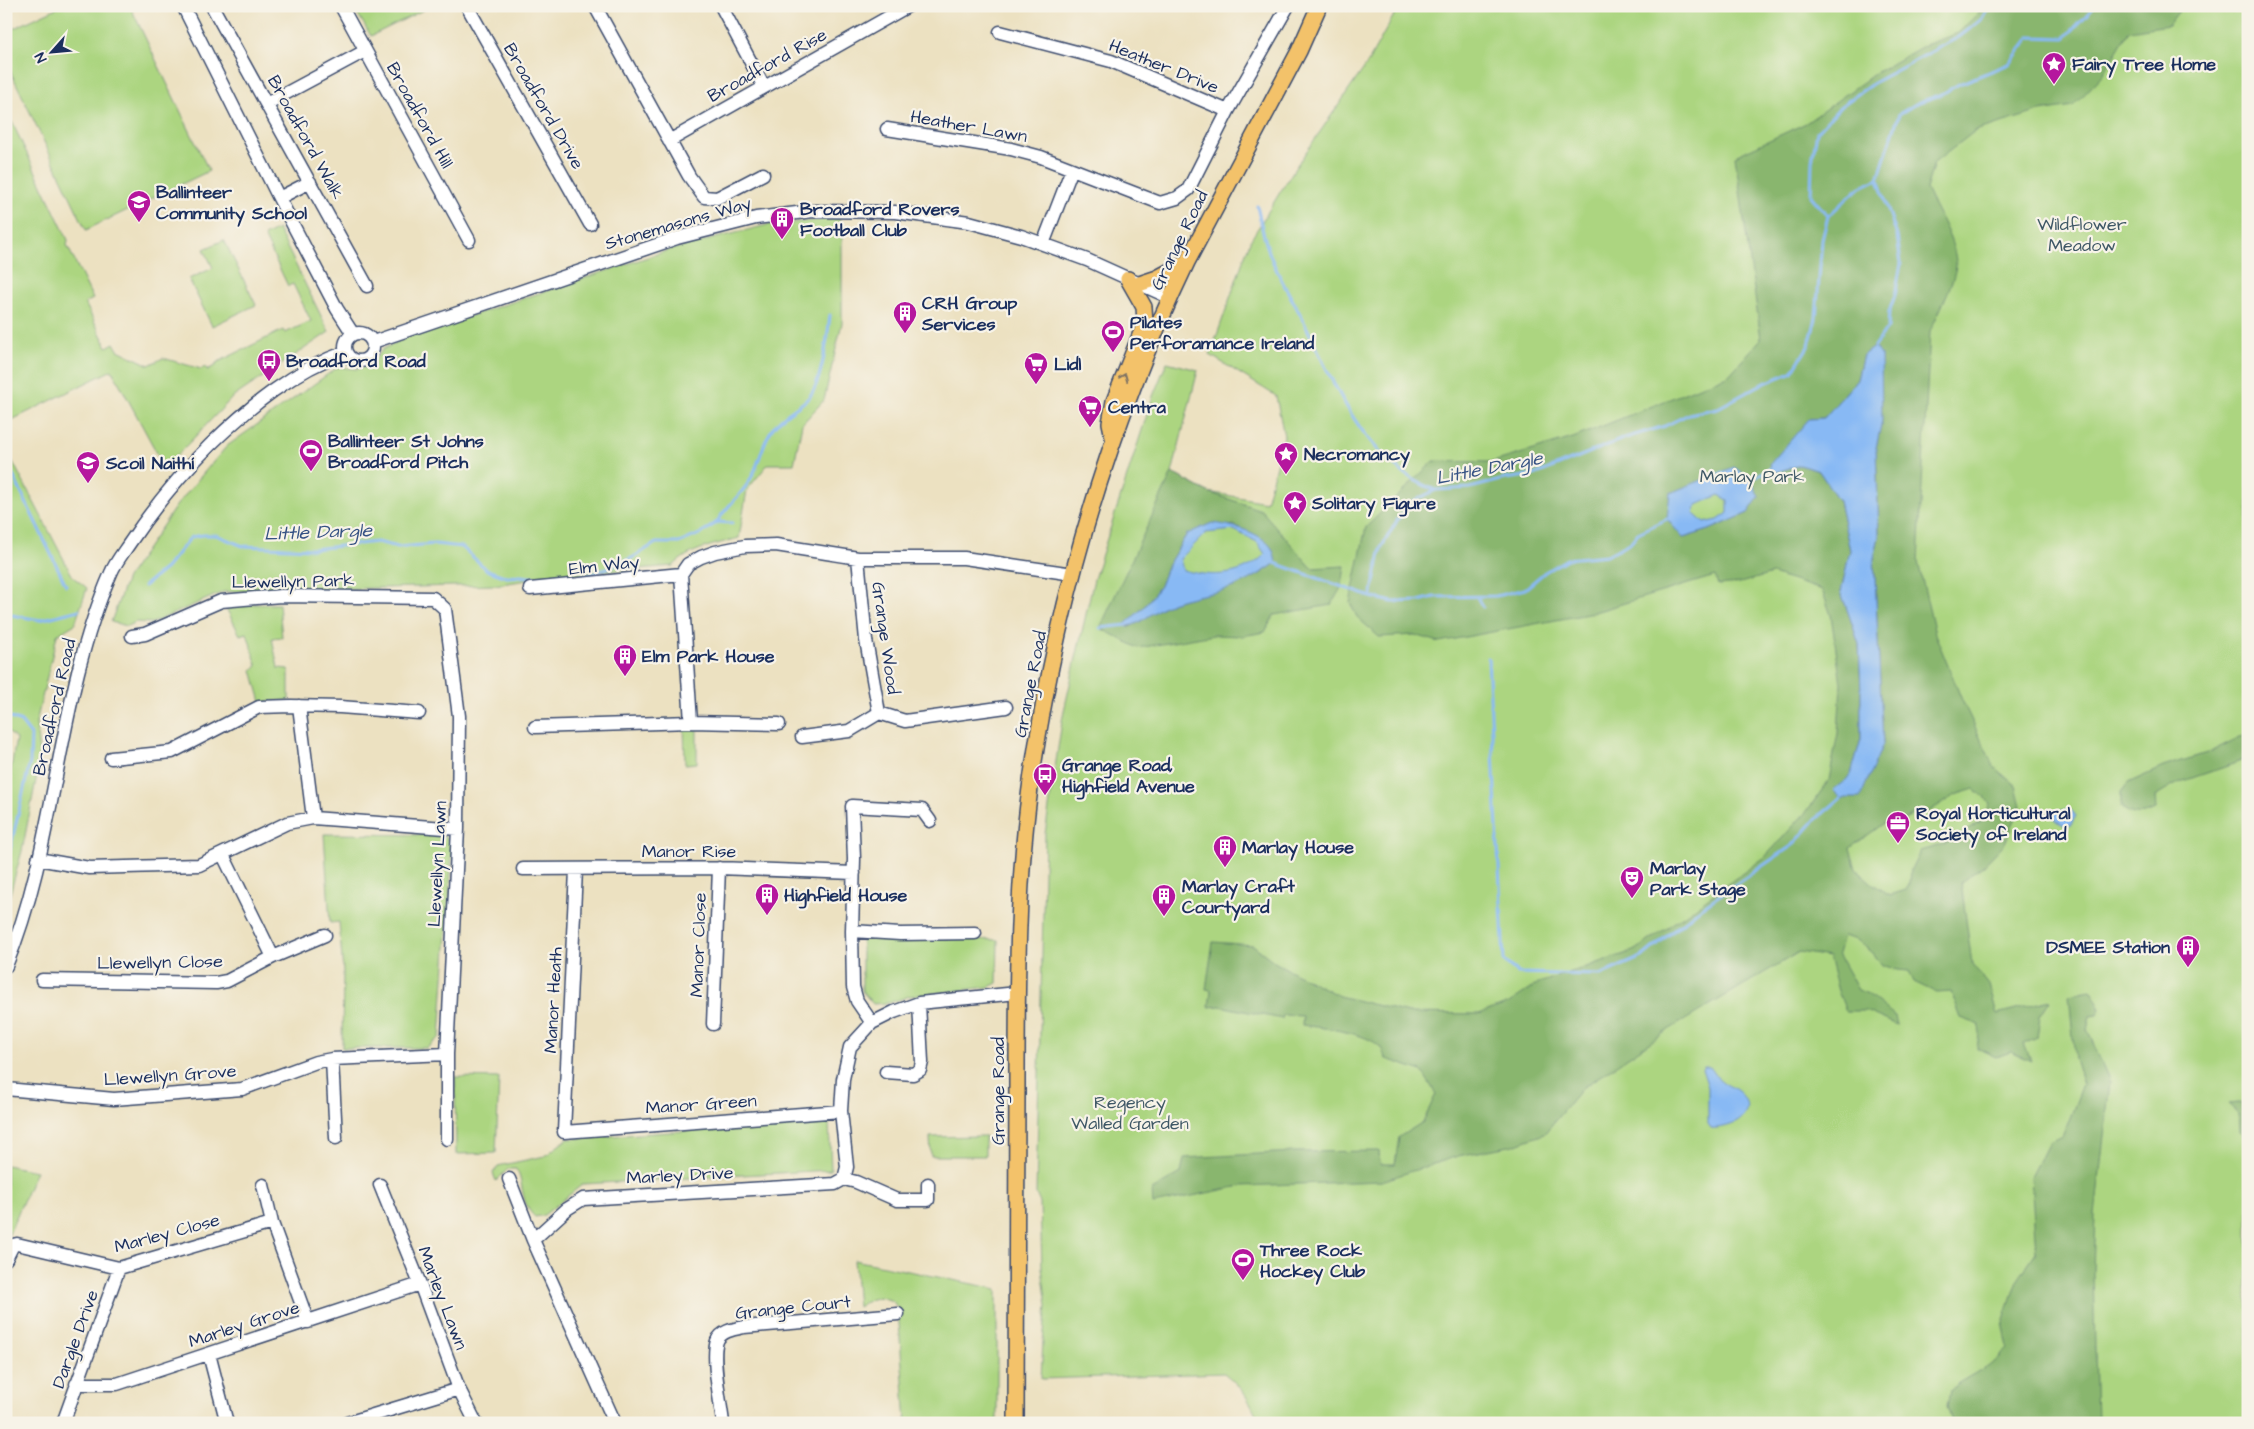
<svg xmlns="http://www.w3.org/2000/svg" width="2254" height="1429" viewBox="0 0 2254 1429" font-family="'Architects Daughter',sans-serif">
<rect width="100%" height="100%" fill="#f7f3e8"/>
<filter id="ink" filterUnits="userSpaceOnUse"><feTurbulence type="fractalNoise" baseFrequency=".02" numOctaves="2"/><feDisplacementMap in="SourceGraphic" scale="10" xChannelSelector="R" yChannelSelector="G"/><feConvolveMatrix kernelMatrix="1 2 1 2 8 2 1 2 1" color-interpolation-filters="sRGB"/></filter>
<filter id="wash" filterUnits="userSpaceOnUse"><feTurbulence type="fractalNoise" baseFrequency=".0096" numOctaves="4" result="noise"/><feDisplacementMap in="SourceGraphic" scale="20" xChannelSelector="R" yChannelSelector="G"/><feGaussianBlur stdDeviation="1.12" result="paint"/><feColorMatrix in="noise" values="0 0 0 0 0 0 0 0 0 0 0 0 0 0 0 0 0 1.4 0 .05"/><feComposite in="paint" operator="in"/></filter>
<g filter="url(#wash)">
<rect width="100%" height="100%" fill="#ece1c1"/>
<path fill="#acd580" stroke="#64826f" d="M61,6H130L209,171L86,230L6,62V32Z
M353,6H431L371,36Z
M1399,6H2248V1423H1260C1251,1402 1242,1387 1224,1373L1041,1379L1043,1341L1047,1306L1042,1268L1040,1203L1036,1194L1045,834L1063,715L1094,579L1153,396L1167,362L1198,370L1172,473L1208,492L1266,502L1284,436L1276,396L1210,355L1250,241L1295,168L1367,64Z
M6,118L12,122L68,240L67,245L93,299L85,303L107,347L114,343L118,350L149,365L163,358L201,369L206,367L207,370L217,365L216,363L283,330L285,333L311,321L293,284L288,286L264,236L278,229L329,332L232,398L165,468L112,370L6,423Z
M839,218L842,237V323L824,400L802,424L794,464H768L747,490L739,538C715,545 691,548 673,566L554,576L495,585L223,592L152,623L136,622L127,626L111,622L127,578L176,506L207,469L227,446L338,367L357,369L370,366L383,349L407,337L669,250L767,225Z
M224,240L256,305L212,326L189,279L213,268L204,249Z
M6,449L73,577L87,588L75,624L57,635L36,723L39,753L37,775L22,851L6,908V799L16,739L6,730Z
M232,604H279L282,637L272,638L278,668L289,669V700L261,702L252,670L257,666L247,633L240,635L226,608Z
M684,723H697V763L685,764Z
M324,834L442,835L453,843L440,1037L427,1048H342L343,972L339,922L330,923Z
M862,935L998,940L997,983L989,987L910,996L889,1003L873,1004L862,991Z
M455,1077L499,1078L496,1153L456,1154Z
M829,1121L831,1170L583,1184L544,1215L535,1217C519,1202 525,1183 516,1169H508L496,1181L493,1173L498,1166L545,1156L567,1139Z
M985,1136V1156H931L930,1137Z
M6,1165L36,1171L6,1241Z
M854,1260L997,1289V1423H906L898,1309L893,1301L880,1297L869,1300L858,1307Z"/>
<path fill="#89b66e" stroke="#527266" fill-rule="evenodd" d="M1985,6H2183L2168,25L2129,31L2102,76L2073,106L2040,111L1975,131L1934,163L1926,189C1935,208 1957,244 1956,265C1955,280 1937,317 1930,331L1918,562L1935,634L1962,700L1994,767L2016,786L2021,806L2005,843L1984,865L1961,882L1972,964L1989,985L1997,1014L2050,1000L2040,1016L2037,1038L2024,1044L2031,1061L2011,1052L1996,1057L1977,1048L1980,1025L1961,1018L1951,992L1937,993L1914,982L1909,971L1898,970L1882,965L1873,953L1857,940L1843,936L1838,954L1858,990L1868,994L1895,1016L1897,1025L1865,1011H1846L1838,991L1829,957L1799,952L1670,1029L1582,1088L1544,1134L1514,1145L1458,1156L1382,1181L1241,1186L1153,1204L1152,1190L1181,1173L1184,1158L1294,1152L1379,1151L1380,1164H1395L1399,1137L1423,1122L1436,1094L1422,1071L1386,1059C1384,1056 1383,1051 1381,1048C1368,1032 1322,1028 1302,1025L1303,1016L1283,1015L1282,1019L1220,1006L1209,1007L1211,990L1206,989L1213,942L1253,945L1276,963L1339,996L1408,1013L1479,1014L1509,1003L1539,983L1636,950L1765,857L1807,811L1829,780L1838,733L1841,684L1831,615L1822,590L1772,574L1740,583L1718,585L1715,576L1588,614L1439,642L1415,635L1379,637L1357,617L1350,603L1366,527L1434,461L1493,462L1573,438L1729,375L1761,339L1735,156L1806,123L1877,72L1925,45L1958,33ZM1863,355L1882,420L1876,448L1879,536L1874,558L1883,744L1841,798L1852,771L1861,739V692L1859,644L1841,592L1850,550L1839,501L1819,471L1800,465L1809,419L1824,418L1857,380ZM1706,477L1748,513L1709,530L1683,538ZM1974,789L1990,803L1983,821L1944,844L1920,851L1911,869L1910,883L1906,890L1890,895L1873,884L1856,869L1850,848L1894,816L1905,820L1912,814L1928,812L1955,795Z
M1172,473L1208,492L1261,510L1312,568L1345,566L1342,586L1331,605L1274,615L1265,632L1242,636L1214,635L1138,648L1100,628ZM1234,525L1271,547L1276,563C1243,588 1219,589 1181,600C1162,605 1146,617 1130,627L1124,626L1144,607L1160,586L1168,565L1187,534Z
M2248,733V758C2217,772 2183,777 2155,796L2156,810C2143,816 2132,817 2121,807V792L2128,783L2163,767L2210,752Z
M2091,990L2101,1009L2098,1015L2090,1016L2087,1029L2110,1082L2095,1215L2093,1272L2097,1423H1952L1947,1406L1950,1389L1989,1366L2008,1349L2003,1322L2017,1280L2036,1252L2031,1177L2049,1142L2063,1136L2083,1084L2075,1059L2069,994Z
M2248,1102V1144L2240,1132L2239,1113L2229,1104Z"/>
<path fill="#88b9f4" stroke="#5274a9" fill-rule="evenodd" d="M1875,346L1881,355L1882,420L1876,448L1879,536L1874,558L1883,744L1860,798H1841L1833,790L1847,779L1852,771L1861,739V692L1859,644L1841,592L1850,550L1839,501L1819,471L1800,465L1773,473L1770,464L1809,419L1824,418L1857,380L1863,355Z
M1734,467L1751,479L1759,497L1748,513L1709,530L1683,538L1667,519L1670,493ZM1719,495L1728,500V513L1718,520L1704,523L1694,514L1697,505Z
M1212,523C1231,525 1259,531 1271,547C1274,551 1275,558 1276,563C1259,575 1241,586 1221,591C1201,596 1179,598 1161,608C1149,614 1137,628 1123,626L1144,607L1160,586L1168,565L1187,534ZM1234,530L1257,542L1265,554C1244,577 1211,578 1183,570L1180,559L1206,533Z
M2066,809L2072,811L2076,816L2071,824L2064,825L2056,821L2054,813Z
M1704,1067H1710C1714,1072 1717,1078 1723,1082C1728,1086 1735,1088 1739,1092C1750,1101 1749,1115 1737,1122C1731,1126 1717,1129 1711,1128L1708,1124V1087L1702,1069Z"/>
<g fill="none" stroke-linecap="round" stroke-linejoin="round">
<path stroke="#88b9f4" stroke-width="3" d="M1257,206C1261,223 1264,241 1271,257C1280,281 1295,302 1305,324C1335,386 1366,464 1435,490
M1828,216L1811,196L1812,161L1817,132L1841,106L1875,82L1959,37L1981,20L1989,6
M1875,346L1888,327L1889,312L1895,295L1901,264L1897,236L1878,179
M6,461L66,585
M1751,479L1771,468
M717,522C726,506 741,496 750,480C761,462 762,438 778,422C787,412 802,406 810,396C822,380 828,334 830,315
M1272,562L1371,597L1381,548L1398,519L1413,501L1436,490L1470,488L1505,479L1534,475L1625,438L1665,426L1689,414L1718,408L1760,385L1792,372L1809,345L1816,318L1822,240L1828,216L1859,188L1878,179L1899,114L1919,102L1940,95L1959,84L2009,64L2030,37L2065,38L2095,6
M574,579L587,576L632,558L656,543H679L704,532L717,522L732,523
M144,586L166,568L191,537L203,535H216L243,546L313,549L377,542L398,547L435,544L462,547L487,570L507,577L521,576L556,581
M1371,597L1393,602L1419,601L1434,597L1496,596L1525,589L1545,572L1567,559L1607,555L1630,543L1638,533L1667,519
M1477,597L1483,607
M6,614L40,620L79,610
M1100,628L1127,625
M1488,658L1504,961L1518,973L1600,975L1642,957L1698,910L1793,845L1815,820L1841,798
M6,716L21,722L31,735L30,762L6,867"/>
</g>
</g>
<g filter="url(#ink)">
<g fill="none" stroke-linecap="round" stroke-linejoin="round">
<g stroke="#3a4a6d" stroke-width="15">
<path id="minor" d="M183,6L279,198L337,309L353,334
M212,6L367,286
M341,6L469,240
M467,6L590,224
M595,6L689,176L704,197L717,198L763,174
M721,6L764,87
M1000,32L1111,61L1228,111
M268,103L365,51
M887,129L1011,149L1041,157L1160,203L1177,198L1188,190L1228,111L1288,6
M669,141L908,6
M279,198L310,182
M1043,244L1072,169
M345 347a14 14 0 1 1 28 0a14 14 0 1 1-28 0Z
M373,342L677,238L756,218L813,211L895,212L969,222L1021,236L1087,260L1171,298
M858,558L866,640L879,713L905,721L1006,707
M530,589L681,574
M132,636L145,634L221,601L281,596L433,598L445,609L459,716L458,829L447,1054V1139
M299,706L313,818
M691,722L681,574L688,564L701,557L715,552L745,546L776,545L858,558H964L1073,574
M535,727L691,722L779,724
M802,737L849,731L879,713
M111,758L172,752L259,707L291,706L340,707L419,713
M223,855L273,957
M38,859L89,868L199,865L287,823L313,818L458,829
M523,869L719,868L854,873
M576,870L564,1132L841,1111
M852,931L900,934L975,933
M6,966C58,840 56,698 111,573C115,563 123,553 129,544C153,508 180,475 210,445C249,407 294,370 346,352
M42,980L216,983L227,981L273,957L325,935
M872,1023L857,1001L853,987L852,931L854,859L852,806L922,810L930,821
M713,1024L719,868
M332,1059L336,1138
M886,1072L913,1074L920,1070L922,1062L919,1003
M6,1089L114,1099L242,1089L316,1062L332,1059L447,1054
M509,1179L533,1240L615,1423
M844,1179L847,1167L841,1111L843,1079L850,1047L872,1023L894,1012L919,1003L1017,993
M844,1179L856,1182L897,1200H928V1184
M263,1185L272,1223L308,1322
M380,1185L420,1284L459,1389L476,1423
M533,1240L567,1209L583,1199L835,1184L844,1179
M6,1259L13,1245L17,1244L119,1268L272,1223
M209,1354L227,1423
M76,1384H117L420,1284
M63,1423L119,1268
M347,1423L459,1389
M723,1423C721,1404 711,1358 717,1341C721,1331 734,1329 744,1327L898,1314"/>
</g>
<g stroke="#3a4a6d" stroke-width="18">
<path id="major" d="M1139,284L1157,278L1187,262
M1113,437L1110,423L1114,401L1145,323L1144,307L1128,279
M1016,1423C1017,1310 1016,1196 1017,1083C1017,980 1017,876 1032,774C1058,598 1110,423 1187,262L1299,51L1319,6"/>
</g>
<use href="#minor" stroke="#fff" stroke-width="12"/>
<use href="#major" stroke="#f3c26a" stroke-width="15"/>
</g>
<defs><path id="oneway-chevron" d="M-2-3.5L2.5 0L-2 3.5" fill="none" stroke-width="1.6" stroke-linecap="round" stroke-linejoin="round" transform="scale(1.25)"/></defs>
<use stroke="#7c7163" href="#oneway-chevron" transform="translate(1124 377) rotate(-68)"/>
</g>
<defs>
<g id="sight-pin" transform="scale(1.25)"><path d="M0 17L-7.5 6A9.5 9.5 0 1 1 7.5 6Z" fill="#b5179e" stroke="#f7f3e8"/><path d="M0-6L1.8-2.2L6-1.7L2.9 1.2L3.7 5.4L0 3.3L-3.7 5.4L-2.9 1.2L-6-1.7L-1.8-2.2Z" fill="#fff"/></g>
<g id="school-pin" transform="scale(1.25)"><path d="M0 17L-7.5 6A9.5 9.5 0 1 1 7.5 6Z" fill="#b5179e" stroke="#f7f3e8"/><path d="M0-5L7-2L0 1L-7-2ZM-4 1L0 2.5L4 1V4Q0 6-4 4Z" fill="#fff"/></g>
<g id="building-pin" transform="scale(1.25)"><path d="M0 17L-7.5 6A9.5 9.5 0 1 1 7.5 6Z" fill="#b5179e" stroke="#f7f3e8"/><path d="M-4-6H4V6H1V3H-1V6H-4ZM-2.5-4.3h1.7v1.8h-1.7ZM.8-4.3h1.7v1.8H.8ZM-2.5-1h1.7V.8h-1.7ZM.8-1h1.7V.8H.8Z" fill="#fff"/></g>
<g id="stadium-pin" transform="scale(1.25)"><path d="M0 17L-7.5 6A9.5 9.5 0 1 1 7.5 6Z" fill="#b5179e" stroke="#f7f3e8"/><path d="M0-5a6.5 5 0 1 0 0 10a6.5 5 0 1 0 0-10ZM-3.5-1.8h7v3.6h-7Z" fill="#fff"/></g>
<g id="bus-pin" transform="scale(1.25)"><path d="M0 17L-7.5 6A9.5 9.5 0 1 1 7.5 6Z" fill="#b5179e" stroke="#f7f3e8"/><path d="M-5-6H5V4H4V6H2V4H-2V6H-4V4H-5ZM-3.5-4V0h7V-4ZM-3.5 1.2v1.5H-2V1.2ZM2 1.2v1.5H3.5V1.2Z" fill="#fff"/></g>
<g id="supermarket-pin" transform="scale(1.25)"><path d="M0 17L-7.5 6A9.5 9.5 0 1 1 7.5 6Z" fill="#b5179e" stroke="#f7f3e8"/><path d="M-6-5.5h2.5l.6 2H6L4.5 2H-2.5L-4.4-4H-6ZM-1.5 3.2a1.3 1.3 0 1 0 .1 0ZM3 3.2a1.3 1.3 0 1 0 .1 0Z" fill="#fff"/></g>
<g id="office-pin" transform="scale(1.25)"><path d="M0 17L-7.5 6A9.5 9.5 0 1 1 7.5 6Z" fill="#b5179e" stroke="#f7f3e8"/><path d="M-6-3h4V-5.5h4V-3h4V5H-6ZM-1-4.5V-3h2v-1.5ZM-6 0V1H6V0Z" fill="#fff"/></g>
<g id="theatre-pin" transform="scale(1.25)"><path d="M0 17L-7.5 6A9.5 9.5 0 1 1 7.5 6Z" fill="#b5179e" stroke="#f7f3e8"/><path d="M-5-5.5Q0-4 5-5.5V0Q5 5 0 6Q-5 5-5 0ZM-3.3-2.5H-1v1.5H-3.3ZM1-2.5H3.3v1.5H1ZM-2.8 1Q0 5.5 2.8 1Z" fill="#fff"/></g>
</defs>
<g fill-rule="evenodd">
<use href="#sight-pin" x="2054" y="64"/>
<use href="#school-pin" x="139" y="202"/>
<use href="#building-pin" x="782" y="219"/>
<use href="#building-pin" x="905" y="313"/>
<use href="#stadium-pin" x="1113" y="332"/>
<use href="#bus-pin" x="269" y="361"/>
<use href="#supermarket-pin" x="1036" y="364"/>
<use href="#supermarket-pin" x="1090" y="407"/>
<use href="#stadium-pin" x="311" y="451"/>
<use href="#sight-pin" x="1286" y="454"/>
<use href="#school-pin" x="88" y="463"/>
<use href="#sight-pin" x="1295" y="503"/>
<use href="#building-pin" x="625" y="656"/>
<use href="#bus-pin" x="1045" y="775"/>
<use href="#office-pin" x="1898" y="823"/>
<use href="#building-pin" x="1225" y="847"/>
<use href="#theatre-pin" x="1632" y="878"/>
<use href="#building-pin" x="767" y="895"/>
<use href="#building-pin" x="1164" y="896"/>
<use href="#building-pin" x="2188" y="947"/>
<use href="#stadium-pin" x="1243" y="1260"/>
</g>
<g text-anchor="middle" stroke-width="4.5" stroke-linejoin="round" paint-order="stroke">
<g font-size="18" font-weight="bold" fill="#1b2f5e" stroke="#f7f3e8" text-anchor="start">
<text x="2072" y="70">Fairy Tree Home</text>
<text x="156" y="198">Ballinteer<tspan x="156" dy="21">Community School</tspan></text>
<text x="800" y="215">Broadford Rovers<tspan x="800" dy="21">Football Club</tspan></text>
<text x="922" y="309">CRH Group<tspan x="922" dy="21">Services</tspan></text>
<text x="1130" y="328">Pilates<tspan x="1130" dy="21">Perforamance Ireland</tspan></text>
<text x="286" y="367">Broadford Road</text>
<text x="1054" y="370">Lidl</text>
<text x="1108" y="413">Centra</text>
<text x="328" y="447">Ballinteer St Johns<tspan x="328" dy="21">Broadford Pitch</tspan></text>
<text x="1304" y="460">Necromancy</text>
<text x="106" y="469">Scoil Naithí</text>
<text x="1312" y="509">Solitary Figure</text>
<text x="642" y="662">Elm Park House</text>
<text x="1062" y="771">Grange Road,<tspan x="1062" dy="21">Highfield Avenue</tspan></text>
<text x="1916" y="819">Royal Horticultural<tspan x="1916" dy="21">Society of Ireland</tspan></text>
<text x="1242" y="853">Marlay House</text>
<text x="1650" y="874">Marlay<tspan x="1650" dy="21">Park Stage</tspan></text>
<text x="1182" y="892">Marlay Craft<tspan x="1182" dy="21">Courtyard</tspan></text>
<text x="784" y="901">Highfield House</text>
<text x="2170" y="953" text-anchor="end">DSMEE Station</text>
<text x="1260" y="1256">Three Rock<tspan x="1260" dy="21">Hockey Club</tspan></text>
</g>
<g font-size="18" fill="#1b2f5e" stroke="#f7f3e8">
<text transform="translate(767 65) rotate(-29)" y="6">Broadford Rise</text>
<text transform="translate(1164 66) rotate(22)" y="6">Heather Drive</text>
<text transform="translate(544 106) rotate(60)" y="6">Broadford Drive</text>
<text transform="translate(420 115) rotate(61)" y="6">Broadford Hill</text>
<text transform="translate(969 126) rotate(10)" y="6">Heather Lawn</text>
<text transform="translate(306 137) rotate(61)" y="6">Broadford Walk</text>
<text transform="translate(678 223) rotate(-16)" y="6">Stonemasons Way</text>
<text transform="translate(1179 240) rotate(-64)" y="6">Grange Road</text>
<text transform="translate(604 565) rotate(-6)" y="6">Elm Way</text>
<text transform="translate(293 581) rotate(-1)" y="6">Llewellyn Park</text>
<text transform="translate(886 638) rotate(82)" y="6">Grange Wood</text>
<text transform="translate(1030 684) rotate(-79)" y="6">Grange Road</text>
<text transform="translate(54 707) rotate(-77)" y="6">Broadford Road</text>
<text x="689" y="857">Manor Rise</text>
<text transform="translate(437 864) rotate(-87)" y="6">Llewellyn Lawn</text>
<text transform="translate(698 945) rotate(-88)" y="6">Manor Close</text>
<text transform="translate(160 962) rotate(-1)" y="6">Llewellyn Close</text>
<text transform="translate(553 1000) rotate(-87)" y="6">Manor Heath</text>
<text transform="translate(170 1075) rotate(-4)" y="6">Llewellyn Grove</text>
<text transform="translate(998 1091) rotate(-90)" y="6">Grange Road</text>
<text transform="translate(701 1104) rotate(-4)" y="6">Manor Green</text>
<text transform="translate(680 1175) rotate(-3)" y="6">Marley Drive</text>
<text transform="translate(167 1233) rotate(-15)" y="6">Marley Close</text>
<text transform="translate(443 1298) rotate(69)" y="6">Marley Lawn</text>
<text transform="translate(793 1307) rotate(-6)" y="6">Grange Court</text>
<text transform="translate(244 1324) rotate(-18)" y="6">Marley Grove</text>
<text transform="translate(75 1339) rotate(-70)" y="6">Dargle Drive</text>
</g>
<g font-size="18" fill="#3f5866" stroke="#f7f3e8">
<text x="2082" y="230">Wildflower<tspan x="2082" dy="21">Meadow</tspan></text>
<text x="1752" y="482">Marlay Park</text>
<text x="1130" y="1108">Regency<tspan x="1130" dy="21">Walled Garden</tspan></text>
</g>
<g font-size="19" font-style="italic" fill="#365284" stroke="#f7f3e8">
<text transform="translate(1489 467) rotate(-11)" y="7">Little Dargle</text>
<text transform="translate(318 531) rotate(-2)" y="7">Little Dargle</text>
</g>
</g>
<rect width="2254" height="1429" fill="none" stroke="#f7f3e8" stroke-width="25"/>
<g transform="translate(52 52) rotate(243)" stroke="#f7f3e8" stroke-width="4" paint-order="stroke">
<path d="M0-4L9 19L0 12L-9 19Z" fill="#1b2f5e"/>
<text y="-8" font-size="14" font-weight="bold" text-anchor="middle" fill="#1b2f5e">N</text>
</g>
</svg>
